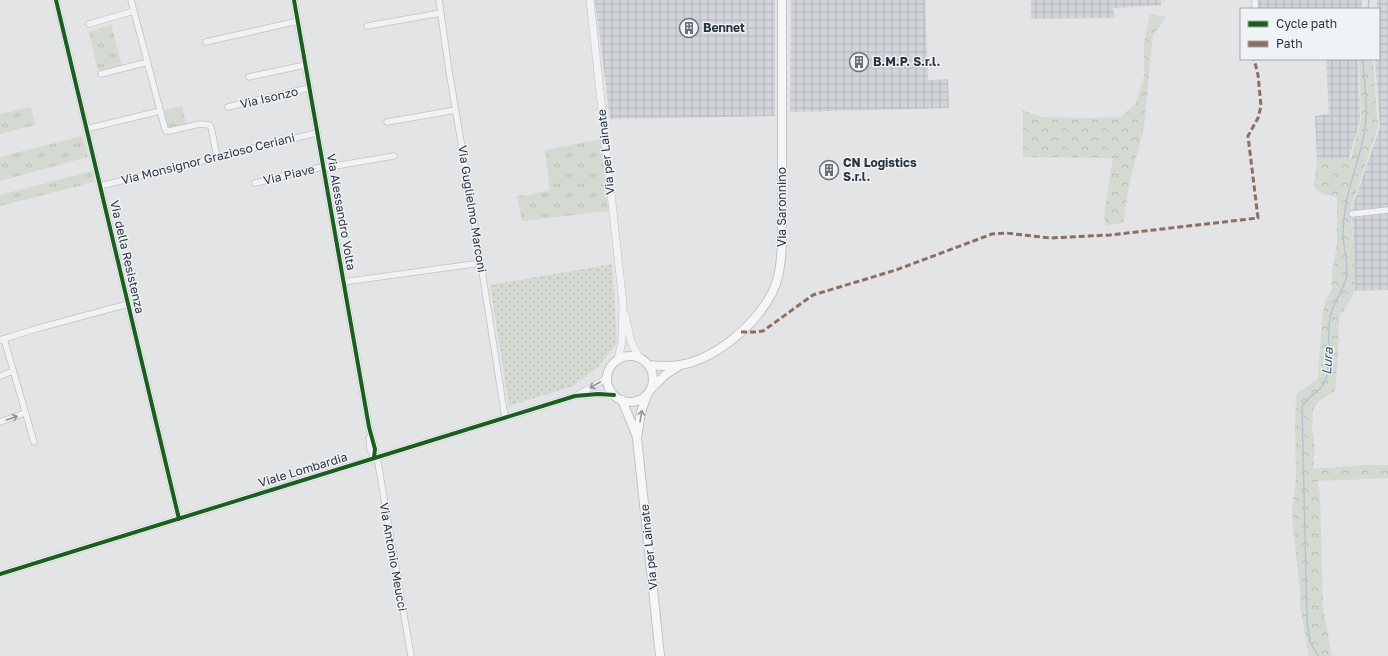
<svg xmlns="http://www.w3.org/2000/svg" width="1388" height="656" viewBox="0 0 1388 656" font-family="'Golos Text',sans-serif">
<defs>
<pattern id="industrial-grid" width="8" height="8" patternUnits="userSpaceOnUse"><rect width="8" height="8" fill="#d1d4d9"/><path d="M0 4h8M4 0v8" fill="none" stroke="#b4b7bb"/></pattern>
<pattern id="grass-dots" width="8" height="8" patternUnits="userSpaceOnUse"><rect width="8" height="8" fill="#d4dad2"/><path d="M2 2h.1M6 6h.1" fill="none" stroke="#b6bcb5" stroke-width="1.8" stroke-linecap="round"/></pattern>
<pattern id="forest-crowns" width="20" height="18" patternUnits="userSpaceOnUse"><rect width="20" height="18" fill="#d4dad2"/><path d="M2 6a3 3 0 1 1 6 0M12 15a3 3 0 1 1 6 0" fill="none" stroke="#b6bcb5"/></pattern>
<pattern id="park-tufts" width="24" height="20" patternUnits="userSpaceOnUse"><rect width="24" height="20" fill="#d4dad2"/><path d="M3 7l-1-3M5 7V3M7 7l1-3M15 17l-1-3M17 17v-4M19 17l1-3" fill="none" stroke="#b6bcb5"/></pattern>
</defs>
<rect width="100%" height="100%" fill="#e2e4e6"/>
<path fill="url(#industrial-grid)" d="M595,0H775V116L610,119Z
M791,0H925L928,80L948,79L949,108L790,112Z
M1031,0H1161V5L1113,8L1115,18L1031,19Z
M1254,0H1362V9H1255Z
M1377,0H1388V290L1355,291L1352,208L1380,127L1375,59H1379V9H1377Z
M1326,59H1358L1360,120L1349,158L1317,159L1315,116L1329,114Z"/>
<path fill="url(#grass-dots)" d="M612,264L617,343L599,366L573,386L509,406L490,285Z"/>
<path fill="url(#forest-crowns)" d="M1150,14L1166,17L1153,35L1144,127L1130,181L1123,223L1106,226L1104,216L1113,158L1023,157V111L1044,117L1087,118L1121,117L1136,103L1144,76V43Z
M1359,59H1373L1378,127L1351,208L1355,292L1339,318L1338,354L1335,391L1319,401L1313,410L1312,429L1315,447L1313,469L1362,465H1388V478L1317,481L1320,494L1323,608L1332,656H1309L1300,606V590L1293,528L1292,507L1296,480L1295,422L1296,394L1318,379L1322,317L1325,301L1332,289V272L1337,244V197L1322,194L1314,187L1317,159L1351,158L1361,120Z"/>
<path fill="url(#park-tufts)" d="M111,24L122,65L98,71L89,32Z
M182,106L186,124L168,128L164,110Z
M31,107L35,125L0,134V114Z
M82,136L88,157L0,181V157Z
M601,139L608,211L522,221L517,196L529,195L550,190L545,150Z
M92,171L94,182L0,206V195Z"/>
<g fill="none" stroke-linecap="round" stroke-linejoin="round">
<path stroke="#b2c5d0" stroke-width="1.5" d="M1368,9L1369,0
M1318,656L1310,642L1307,621L1302,406C1308,396 1320,392 1325,382C1331,370 1327,334 1330,318C1332,304 1342,293 1346,279C1349,266 1344,250 1343,236C1343,227 1344,218 1345,209C1349,184 1359,160 1364,135C1369,110 1364,84 1363,59"/>
<g stroke="#c0c2c4" stroke-width="7">
<path id="minor" d="M56,0L179,519
M131,0L165,129L166,131H169L200,124L209,125L211,127L217,157
M294,0L369,427L375,449L374,458
M439,0L449,71L469,189L505,417
M1255,9V0
M89,24L134,11
M367,26L441,13
M206,42L298,21
M101,74L148,62
M249,77L305,65
M228,107L309,88
M387,122L456,110
M86,129L160,111
M323,168L394,156
M255,183L322,167
M100,186L316,133
M1352,214L1388,210
M343,282L481,263
M4,339L34,442
M0,340L39,328L128,304
M0,376L13,371
M577,395L604,380L609,368
M0,422L25,413
M369,438L370,449L374,458
M377,457L411,656
M0,574L575,396L598,394L614,395"/>
</g>
<g stroke="#c0c2c4" stroke-width="8">
<path id="tertiary" d="M590,0L623,304L622,342L618,359
M625,314L631,342L639,357"/>
</g>
<g stroke="#c0c2c4" stroke-width="10">
<path id="secondary" d="M607 379a23 23 0 1 1 46 0a23 23 0 1 1-46 0Z
M649,365C659,366 670,367 680,365C716,359 757,324 773,291C780,276 781,260 782,243V0
M651,389L665,375L679,366
M647,395L641,412L637,438L660,656
M622,400L637,437"/>
</g>
<use href="#minor" stroke="#f1f2f4" stroke-width="5.5"/>
<use href="#tertiary" stroke="#f1f2f4" stroke-width="7"/>
<use href="#secondary" stroke="#f6f6f6" stroke-width="8"/>
<path stroke="#8d6e63" stroke-width="3" stroke-dasharray="6 3" stroke-linecap="butt" d="M741,332H756L763,331L813,295L896,270L992,234L1006,233L1050,238L1110,235L1258,218L1248,136L1258,118L1261,106L1258,75L1254,59"/>
<g stroke="#f0f3f6" stroke-width="6">
<path id="cycleway" d="M56,0L179,519
M294,0L369,427L375,449L374,458
M0,574L575,396L598,394L614,395"/>
</g>
<use href="#cycleway" stroke="#1b5e20" stroke-width="4"/>
</g>
<defs><path id="oneway-shaft" d="M-6 0H5M1.5-3L5.5 0L1.5 3" fill="none" stroke-width="1.6" stroke-linecap="round" stroke-linejoin="round"/></defs>
<g stroke="#8e949a">
<use href="#oneway-shaft" transform="translate(595 385) rotate(150)"/>
<use href="#oneway-shaft" transform="translate(12 418) rotate(-19)"/>
</g>
<use stroke="#90969a" href="#oneway-shaft" transform="translate(641 416) rotate(-80)"/>
<defs>
<g id="building-ring" transform="scale(1)"><circle r="9.5" fill="#f0f3f6" stroke="#6a7279" stroke-width="1.5"/><path d="M-4-6H4V6H1V3H-1V6H-4ZM-2.5-4.3h1.7v1.8h-1.7ZM.8-4.3h1.7v1.8H.8ZM-2.5-1h1.7V.8h-1.7ZM.8-1h1.7V.8H.8Z" fill="#6a7279"/></g>
</defs>
<g fill-rule="evenodd">
<use href="#building-ring" x="689" y="28"/>
<use href="#building-ring" x="859" y="62"/>
<use href="#building-ring" x="829" y="170"/>
</g>
<g text-anchor="middle" stroke-width="3" stroke-linejoin="round" paint-order="stroke">
<g font-size="12" font-weight="bold" fill="#2a353f" stroke="#f0f3f6" text-anchor="start">
<text x="703" y="32">Bennet</text>
<text x="873" y="66">B.M.P. S.r.l.</text>
<text x="843" y="167">CN Logistics<tspan x="843" dy="14">S.r.l.</tspan></text>
</g>
<g font-size="12" fill="#2a353f" stroke="#f0f3f6">
<text transform="translate(269 98) rotate(-13)" y="4">Via Isonzo</text>
<text transform="translate(606 152) rotate(-96)" y="4">Via per Lainate</text>
<text transform="translate(208 159) rotate(-14)" y="4">Via Monsignor Grazioso Ceriani</text>
<text transform="translate(289 175) rotate(-13)" y="4">Via Piave</text>
<text transform="translate(782 207) rotate(-90)" y="4">Via Saronnino</text>
<text transform="translate(472 209) rotate(81)" y="4">Via Guglielmo Marconi</text>
<text transform="translate(341 212) rotate(80)" y="4">Via Alessandro Volta</text>
<text transform="translate(127 257) rotate(77)" y="4">Via della Resistenza</text>
<text transform="translate(303 470) rotate(-17)" y="4">Viale Lombardia</text>
<text transform="translate(649 547) rotate(-96)" y="4">Via per Lainate</text>
<text transform="translate(393 557) rotate(80)" y="4">Via Antonio Meucci</text>
</g>
<g font-size="13" font-style="italic" fill="#375970" stroke="#f0f3f6">
<text transform="translate(1327 361) rotate(-86)" y="5">Lura</text>
</g>
</g>
<rect x="1240" y="8" width="140" height="52" fill="#f0f3f6" stroke="#a1a7ad"/>
<rect x="1248" y="21" width="20" height="6" fill="#1b5e20" stroke="#a1a7ad"/>
<text x="1276" y="28" font-size="12" fill="#2a353f">Cycle path</text>
<rect x="1248" y="41" width="20" height="6" fill="#8d6e63" stroke="#a1a7ad"/>
<text x="1276" y="48" font-size="12" fill="#2a353f">Path</text>
</svg>
